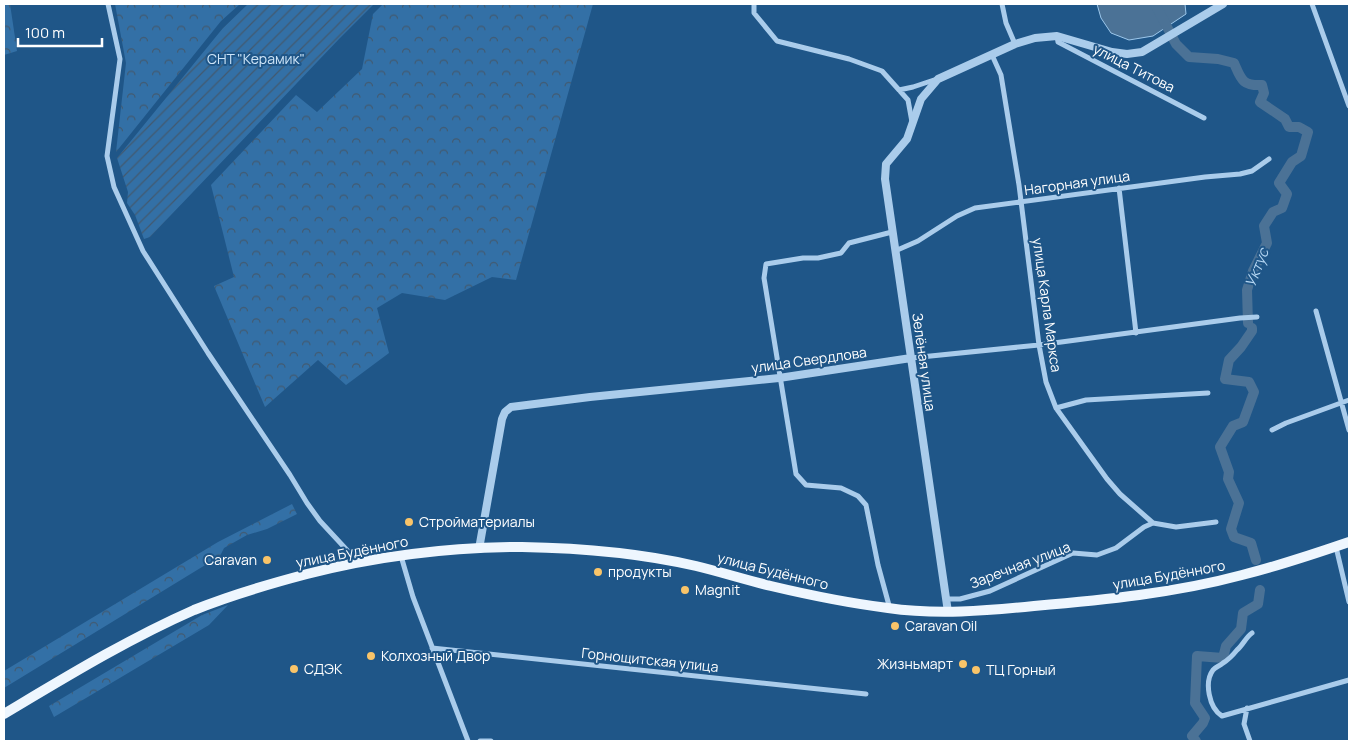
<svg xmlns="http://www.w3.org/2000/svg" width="1353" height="745" viewBox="0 0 1353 745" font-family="Manrope,sans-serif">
<defs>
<pattern id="forest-crowns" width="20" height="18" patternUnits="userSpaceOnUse" patternTransform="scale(1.25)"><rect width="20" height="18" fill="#3370a6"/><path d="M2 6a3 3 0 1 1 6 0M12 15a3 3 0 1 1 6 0" fill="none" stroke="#425a70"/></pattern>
<pattern id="garden-furrows" width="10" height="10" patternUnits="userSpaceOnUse" patternTransform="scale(1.25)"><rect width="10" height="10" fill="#3370a6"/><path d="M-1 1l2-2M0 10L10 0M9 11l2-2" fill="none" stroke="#425a70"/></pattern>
</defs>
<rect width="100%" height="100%" fill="#1f5688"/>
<path fill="url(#forest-crowns)" d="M4,4H10L17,51L4,55Z
M115,4H240L221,21L116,152L126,63Z
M383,4H593L516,280L492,277L445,300L402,293L377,308L389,353L346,385L318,360L265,407L214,286L234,277L211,185L296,95L317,112L362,69L373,14Z
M292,504L297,514L267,529L247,535L224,548L220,556L4,688V671L218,542Z
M228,605L209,625L54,717L49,706L202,615Z"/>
<path fill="url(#garden-furrows)" d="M248,4H374L339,39L150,237L144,239L135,215L127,203L128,192L117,158L223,28Z"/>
<path fill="#4b7296" stroke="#9dc8ec" d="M1097,4H1185L1186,14L1153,36L1129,40L1111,33L1101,18Z"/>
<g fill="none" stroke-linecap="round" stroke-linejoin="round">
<path stroke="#4b7296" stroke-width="10" d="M1155,4L1176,44L1189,57L1218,59L1234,63C1241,79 1242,86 1262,85L1264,93L1260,102L1285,119L1289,127H1299L1308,132L1301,156L1292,162L1279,183L1287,194L1282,208L1273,212L1264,226L1267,243L1253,271L1247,290L1248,323
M1252,328V331L1241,347L1229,360L1225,379L1249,382L1254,392L1243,422L1233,426L1220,447L1229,472L1228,479L1239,503L1231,529L1234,537L1251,543L1256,560
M1196,741L1192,736L1203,723L1205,718L1195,703L1197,656L1223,658L1226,646L1241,629L1243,613L1258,604L1260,590"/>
<path stroke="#aacceb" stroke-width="5" d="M108,4L120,59L107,156L114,187L143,251L208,353L290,475L307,503L320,521L358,562
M754,4V13L777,41L849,59L882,71L908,100L912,122
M1002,4L1006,23L1015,44
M1312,4L1349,106
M1057,36L1058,42L1204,118
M992,55L1001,75L1019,185L1039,345L1046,382L1056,408L1107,479L1120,494L1153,523
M899,90L913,87L937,79
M1119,188L1136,333
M895,251L918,241L957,216L975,208L1205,177L1240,174L1252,171L1269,159
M1316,311L1349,430
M911,358L1039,345L1240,318L1257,317
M1056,408L1086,400L1208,393
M1272,430L1286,423L1349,400
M1153,523L1176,527L1216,522
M1336,547L1349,602
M401,556L413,597L468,741
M946,599H960L990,591L1073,553L1097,555L1116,548L1144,527L1153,523
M890,609L878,565L866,505L858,496L841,488L806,485L796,474L764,278L766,264L803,258H818L841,253L849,243L892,232
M1252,633C1246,637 1243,645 1237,650C1233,655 1228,660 1223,663C1220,666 1215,667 1213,670C1204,682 1209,708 1222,716L1349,680
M432,648L866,694
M1247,708L1244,724L1250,741
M480,741H491"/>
<path stroke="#aacceb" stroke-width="8" d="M479,549L502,419L505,412L511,407L590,397L779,378L911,358
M948,612L885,179L886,164L907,139L921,99L938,79L1015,44L1035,38L1057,36L1112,52L1127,54L1142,52L1223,4"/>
<path stroke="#eef6fe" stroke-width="10" d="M4,714C66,677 128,639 194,610C231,595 269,584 307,574C378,556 450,547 522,547C580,548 640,553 696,566C721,572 746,580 771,586C809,595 848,603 888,608C936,615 986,611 1034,606C1104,600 1175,593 1242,575C1278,566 1314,554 1349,542"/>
</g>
<g fill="#f9c469" stroke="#1f5688" stroke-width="2">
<circle cx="409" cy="522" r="5"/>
<circle cx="267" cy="560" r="5"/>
<circle cx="598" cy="572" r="5"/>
<circle cx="685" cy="590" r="5"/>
<circle cx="895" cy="626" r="5"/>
<circle cx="371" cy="656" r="5"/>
<circle cx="963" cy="664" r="5"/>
<circle cx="294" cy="669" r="5"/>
<circle cx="976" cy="670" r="5"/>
</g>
<g text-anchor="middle" stroke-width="4" stroke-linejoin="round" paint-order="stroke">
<g font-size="14" fill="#cee5f8" stroke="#1f5688">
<text x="256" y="64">СНТ "Керамик"</text>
</g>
<g font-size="14" fill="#fff" stroke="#1f5688">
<text transform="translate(1134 68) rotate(27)" y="5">улица Титова</text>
<text transform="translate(1077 183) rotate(-8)" y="5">Нагорная улица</text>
<text transform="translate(1047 305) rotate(82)" y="5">улица Карла Маркса</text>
<text transform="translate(809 360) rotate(-8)" y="5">улица Свердлова</text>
<text transform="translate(924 362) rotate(82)" y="5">Зелёная улица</text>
<text transform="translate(352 552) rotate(-11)" y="5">улица Будённого</text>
<text transform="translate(1020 565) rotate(-21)" y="5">Заречная улица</text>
<text transform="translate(773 571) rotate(14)" y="5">улица Будённого</text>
<text transform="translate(1169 575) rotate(-10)" y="5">улица Будённого</text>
<text transform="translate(650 660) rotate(6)" y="5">Горнощитская улица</text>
</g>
<g font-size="14" fill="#fff" stroke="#1f5688" text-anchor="start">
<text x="419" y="527">Стройматериалы</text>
<text x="257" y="565" text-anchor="end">Caravan</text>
<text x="608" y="577">продукты</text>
<text x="695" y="595">Magnit</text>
<text x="905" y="631">Caravan Oil</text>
<text x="381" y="661">Колхозный Двор</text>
<text x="953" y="669" text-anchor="end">Жизньмарт</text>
<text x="304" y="674">СДЭК</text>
<text x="986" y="675">ТЦ Горный</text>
</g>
<g font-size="15" font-style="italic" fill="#b5d6f2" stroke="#1f5688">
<text transform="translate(1257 268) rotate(-69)" y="5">Уктус</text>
</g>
</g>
<rect width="1353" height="745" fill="none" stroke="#ffffff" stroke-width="10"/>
<path d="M18 38v8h84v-8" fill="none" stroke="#ffffff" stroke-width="2.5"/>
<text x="25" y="38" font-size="15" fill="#ffffff" stroke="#1f5688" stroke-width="4" paint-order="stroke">100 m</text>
</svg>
